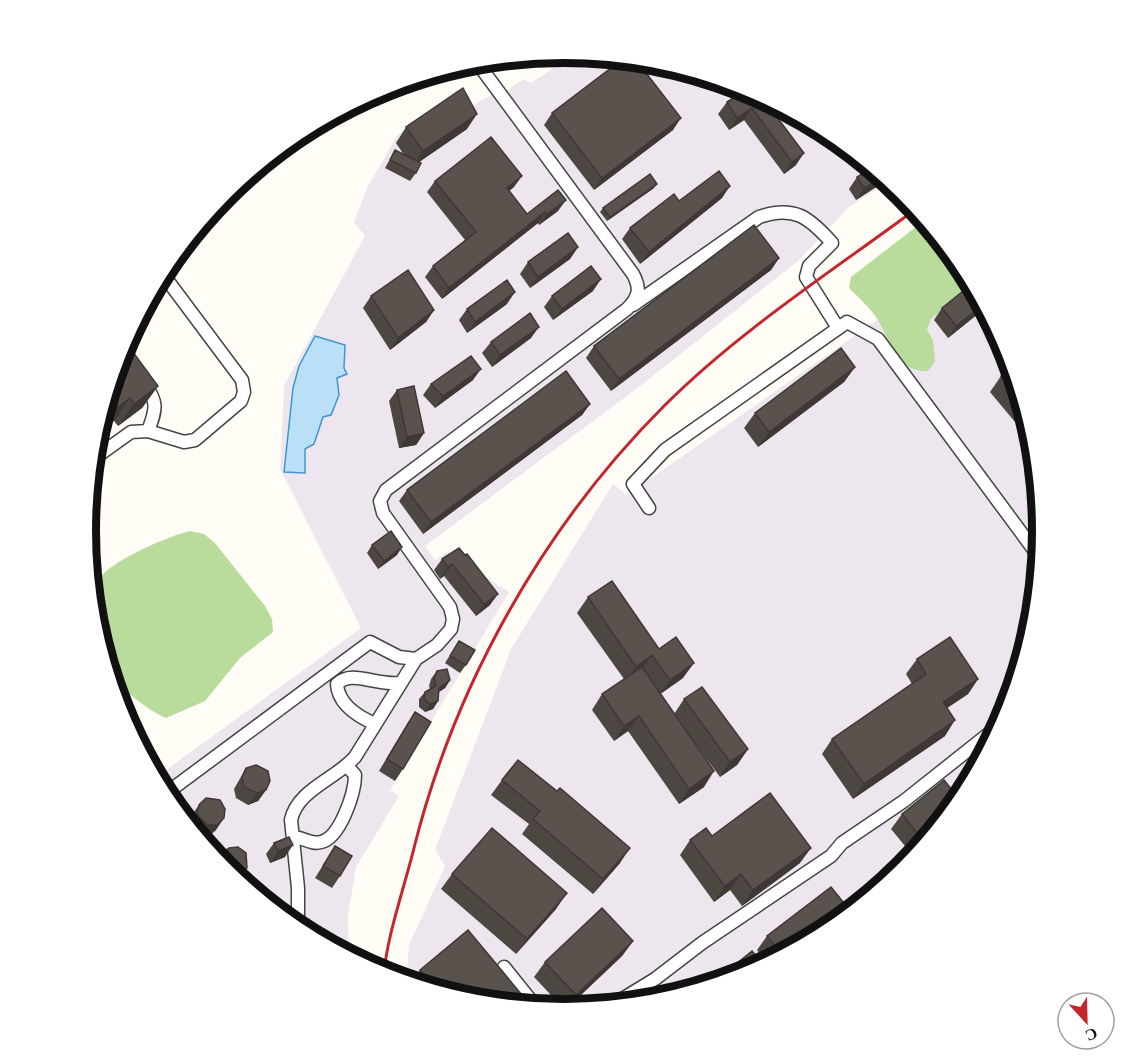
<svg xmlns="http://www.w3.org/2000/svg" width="1128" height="1063" viewBox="0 0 1128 1063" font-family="'Libre Baskerville',serif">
<rect width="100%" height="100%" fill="#fffdf5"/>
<path fill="#eee6ef" d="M574,54L658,62L748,89L830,133L889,181L849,207L798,261L635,390L425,546L435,560L447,552L509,592L390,790L399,796L356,867L348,916L349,957L298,930L225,870L166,797L155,778L361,628L280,469L284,386L365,236L354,222L368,186L397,136L458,89L474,105L500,90L503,93L524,79L531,83Z
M960,262L1007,349L1034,438L1043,532L1034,625L1006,715L962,798L902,870L830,930L747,974L657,1001L564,1010L470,1001L406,982L409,945L445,866L435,850L511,649L613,484L627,495Z"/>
<path fill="#b9dc9c" d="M925,220L962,266L979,297L966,290L931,319L927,330L933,340L935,362L928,371C895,374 889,333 873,313C866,304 857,296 849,288L851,277Z
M190,531L204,534L215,543L265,606L272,619L273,632L240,658L205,701L166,718C151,712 123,691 113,677C102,662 90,617 92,598C92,592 98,582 101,577C111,561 171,535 190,531Z"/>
<path fill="#b9e0f7" stroke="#3f96cf" stroke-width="1.5" d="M315,336L345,345L344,368L347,374L337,378L339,395L331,415L323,417L314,444L305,449V473L284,472L293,388L299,366Z"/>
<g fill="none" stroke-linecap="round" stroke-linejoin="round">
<g stroke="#444" stroke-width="15">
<path id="minor" d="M633,305L759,217C794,205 809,217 832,243L809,266L806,277L838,328
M143,381C158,402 157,408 148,431
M92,460L131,432L148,431L184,442L195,440L241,401L244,392L242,380L162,273
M649,508L633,484L665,450L847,322L878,339L1040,558
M375,724C359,717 338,704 337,684C352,669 376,686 400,683
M164,795L370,642L399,657L416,659
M293,837C302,837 312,845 321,842C340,838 355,793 355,775L347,766
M298,930V888L291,820C297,790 336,779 355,757L416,659L437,645L451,629L453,619L450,607L383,513L380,501L386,490L627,309C639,297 641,289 633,274L476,61
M504,967L537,1008
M611,1006L655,979L702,943L831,856L842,843L904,801L1001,724"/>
</g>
<use href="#minor" stroke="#fff" stroke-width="12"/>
<path stroke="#c4262e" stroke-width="3" d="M384,975C386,939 405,885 414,848C455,684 544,526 664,406C739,331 831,272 916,209"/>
</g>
<path fill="#4d4742" d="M747,89L768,100L766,103L796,165L784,174L744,120L729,130L718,114L727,102Z
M552,113L673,130L594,190L544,125Z
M406,127L467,129L419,162L416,173L410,181L385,168L395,150L404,155L396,143Z
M857,177L887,180L856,200L849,189Z
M435,181L514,187L509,191L527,214L558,211L539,225L538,223L442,299L425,277L433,266L465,240L427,192Z
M654,188L607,221L600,212L603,208Z
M722,198L640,264L622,239L630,228L679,201Z
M578,247L570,259L530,288L520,274L528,262Z
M779,258L771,270L611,391L586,358L594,346Z
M593,291L553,320L544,307L552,296Z
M371,296L434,310L426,322L390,350L363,308Z
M507,304L467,333L459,320L467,309Z
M942,308L979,313L948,338L934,320Z
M531,338L492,367L482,353L491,342Z
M121,349L158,386L142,408L118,426L114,421Z
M855,367L844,382L758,447L744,428L755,413Z
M1012,367L1026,412L1015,422L990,392L1001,376Z
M473,380L435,408L423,395L431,384Z
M397,390L424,433L416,445L399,448L389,401Z
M590,404L582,415L423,534L399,501L407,490Z
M372,545L397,555L378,569L367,553Z
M465,555L490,605L476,616L444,576L440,579L434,570L442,559Z
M588,597L659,649L683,678L660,694L674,714L684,699L748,749L737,765L720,777L697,746L704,787L679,804L628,731L614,741L592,710L602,694L624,679L577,613Z
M459,641L466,665L460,673L445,663Z
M917,659L978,679L968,694L947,708L945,736L853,799L822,754L832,739L912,684L906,674Z
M437,671L450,680L445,688L439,692L438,701L433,709L425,712L419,707V699L425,692L430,689L429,686L431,679Z
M415,712L403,769L395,781L379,771L407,724Z
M246,768L266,790L258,801L248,805L236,798L234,789Z
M502,780L557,791L620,863L593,894L522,834L529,824L491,795Z
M960,800L914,857L891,829L902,814Z
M199,805L216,830L209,836L199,837L189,826L191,816Z
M712,836L800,863L742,906L730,890L714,902L680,855L690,840Z
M274,843L285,857L270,863L266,854Z
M335,846L340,876L332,888L315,878Z
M221,854L247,868L238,880L225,870L217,860Z
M452,874L556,909L516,954L441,889Z
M830,930L767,963L757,950L767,936Z
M633,941L622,956L565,1010L534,977L545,962Z
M730,969L747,974L721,982Z
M420,970L470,1001L411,983Z"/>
<path fill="#3f3936" d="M752,108L744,120L729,130L737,118Z
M477,114L467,129L412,167L423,151Z
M681,118L673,130L594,190L602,178Z
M804,153L796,165L784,174L792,162Z
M522,176L514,187L499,199L507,188Z
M883,177L887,180L856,200L864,188Z
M657,184L654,188L607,221L610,217Z
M730,186L722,198L640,264L649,252Z
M566,200L558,211L539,225L547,214Z
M545,212L538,223L442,299L449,288Z
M578,247L570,259L530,288L538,277Z
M779,258L771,270L611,391L619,379Z
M601,279L593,291L553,320L562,309Z
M515,292L507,304L467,333L475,322Z
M983,305L984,306L979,313L948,338L956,326Z
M434,310L426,322L390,350L398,338Z
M539,327L531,338L492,367L500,355Z
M855,367L844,382L758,447L769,432Z
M481,369L473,380L435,408L443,396Z
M158,386L142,408L118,426L134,404Z
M130,398L114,421L95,435L99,421Z
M590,404L582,415L423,534L431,522Z
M1025,408L1026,412L1015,422Z
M424,433L416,445L399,448L407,437Z
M402,547L397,555L378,569L384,561Z
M452,564L444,576L440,579L448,567Z
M498,594L490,605L476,616L484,604Z
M652,655L641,671L625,682L636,667Z
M694,663L683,678L659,695L670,680Z
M978,679L968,694L932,718L943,702Z
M450,680L445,688L434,695L439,688Z
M438,701L433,709L425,712L430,704Z
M639,716L628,731L614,741L624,726Z
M955,720L945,736L853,799L864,784Z
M748,749L737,765L720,777L730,762Z
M714,771L704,787L679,804L689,789Z
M266,790L258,801L248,805L257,793Z
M224,818L216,830L209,836L199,837L207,825Z
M293,845L285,857L270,863L278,851Z
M630,848L620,863L593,894L603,879Z
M811,848L800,863L742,906L753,890Z
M247,868L238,880L231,875Z
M741,874L730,890L714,902L725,886Z
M567,893L556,909L516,954L527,939Z
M633,941L622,956L565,1010L576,995Z"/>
<path fill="#5a524d" stroke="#3f3936" stroke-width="1.5" d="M624,58L636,60L681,118L602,178L552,113Z
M463,88L477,114L423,151L406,127Z
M747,89L766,99L764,100L804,153L792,162L752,108L737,118L727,102Z
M491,137L522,176L507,188L527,214L558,190L566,200L547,214L545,212L449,288L433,266L476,232L435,181Z
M395,150L421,163L416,173L390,160Z
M872,168L883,177L864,188L857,177Z
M719,171L730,186L649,252L630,228L674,194L679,201Z
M650,174L657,184L610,217L603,208Z
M754,225L779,258L619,379L594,346Z
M568,233L578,247L538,277L528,262Z
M591,266L601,279L562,309L552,296Z
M408,270L434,310L398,338L371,296Z
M507,280L515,292L475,322L467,309Z
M972,284L983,305L956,326L942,308Z
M530,313L539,327L500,355L491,342Z
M127,344L158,386L134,404L130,398L99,421L121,349Z
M841,348L855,367L769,432L755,413Z
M471,356L481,369L443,396L431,384Z
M1012,367L1023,404L1001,376Z
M566,371L590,404L431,522L407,490Z
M414,386L424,433L407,437L397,390Z
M391,531L402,547L384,561L372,545Z
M459,548L465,555L467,554L498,594L484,604L452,564L448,567L442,559Z
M612,581L659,649L676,637L694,663L670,680L652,655L636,667L588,597Z
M950,637L978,679L943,702L955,720L864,784L832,739L926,674L917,659Z
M459,641L475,650L466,665L450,656Z
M642,667L714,771L689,789L639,716L624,726L602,694Z
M447,669L450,680L439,688L438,701L430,704L424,699L425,692L436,686L434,678L437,671Z
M702,687L748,749L730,762L684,699Z
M415,712L431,722L403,769L387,759Z
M518,760L557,791L560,788L630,848L603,879L533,819L540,811L502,780Z
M256,765L268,771L270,781L266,790L257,793L244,787L242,777L246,768Z
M944,780L960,800L925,843L902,814Z
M770,793L811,848L753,890L741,874L725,886L690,840L706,828L712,836Z
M206,798L220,800L225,809L224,818L217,825H207L197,814L199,805Z
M492,828L567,893L527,939L452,874Z
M289,837L293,845L278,851L274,843Z
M335,846L352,856L340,876L323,866Z
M238,847L246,853L247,868L239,874L231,875L222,866L221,854L229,848Z
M831,887L851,912L830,930L782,955L767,936Z
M602,908L633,941L576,995L545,962Z
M468,930L527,1001L520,1006L470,1001L438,992L420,970Z
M752,951L764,965L747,974L736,977L730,969Z"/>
<path d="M0 0H1128V1063H0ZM96 531a468 468 0 1 1 936 0a468 468 0 1 1-936 0Z" fill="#fff" fill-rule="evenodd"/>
<path fill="none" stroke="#111" stroke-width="8" d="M96 531a468 468 0 1 1 936 0a468 468 0 1 1-936 0Z"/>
<g transform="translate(1086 1021) rotate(158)"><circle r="28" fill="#ffffff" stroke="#a0a0a0" stroke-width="1.5"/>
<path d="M0-4.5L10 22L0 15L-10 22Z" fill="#c4262e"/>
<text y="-9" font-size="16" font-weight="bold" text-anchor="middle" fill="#111111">С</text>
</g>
</svg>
